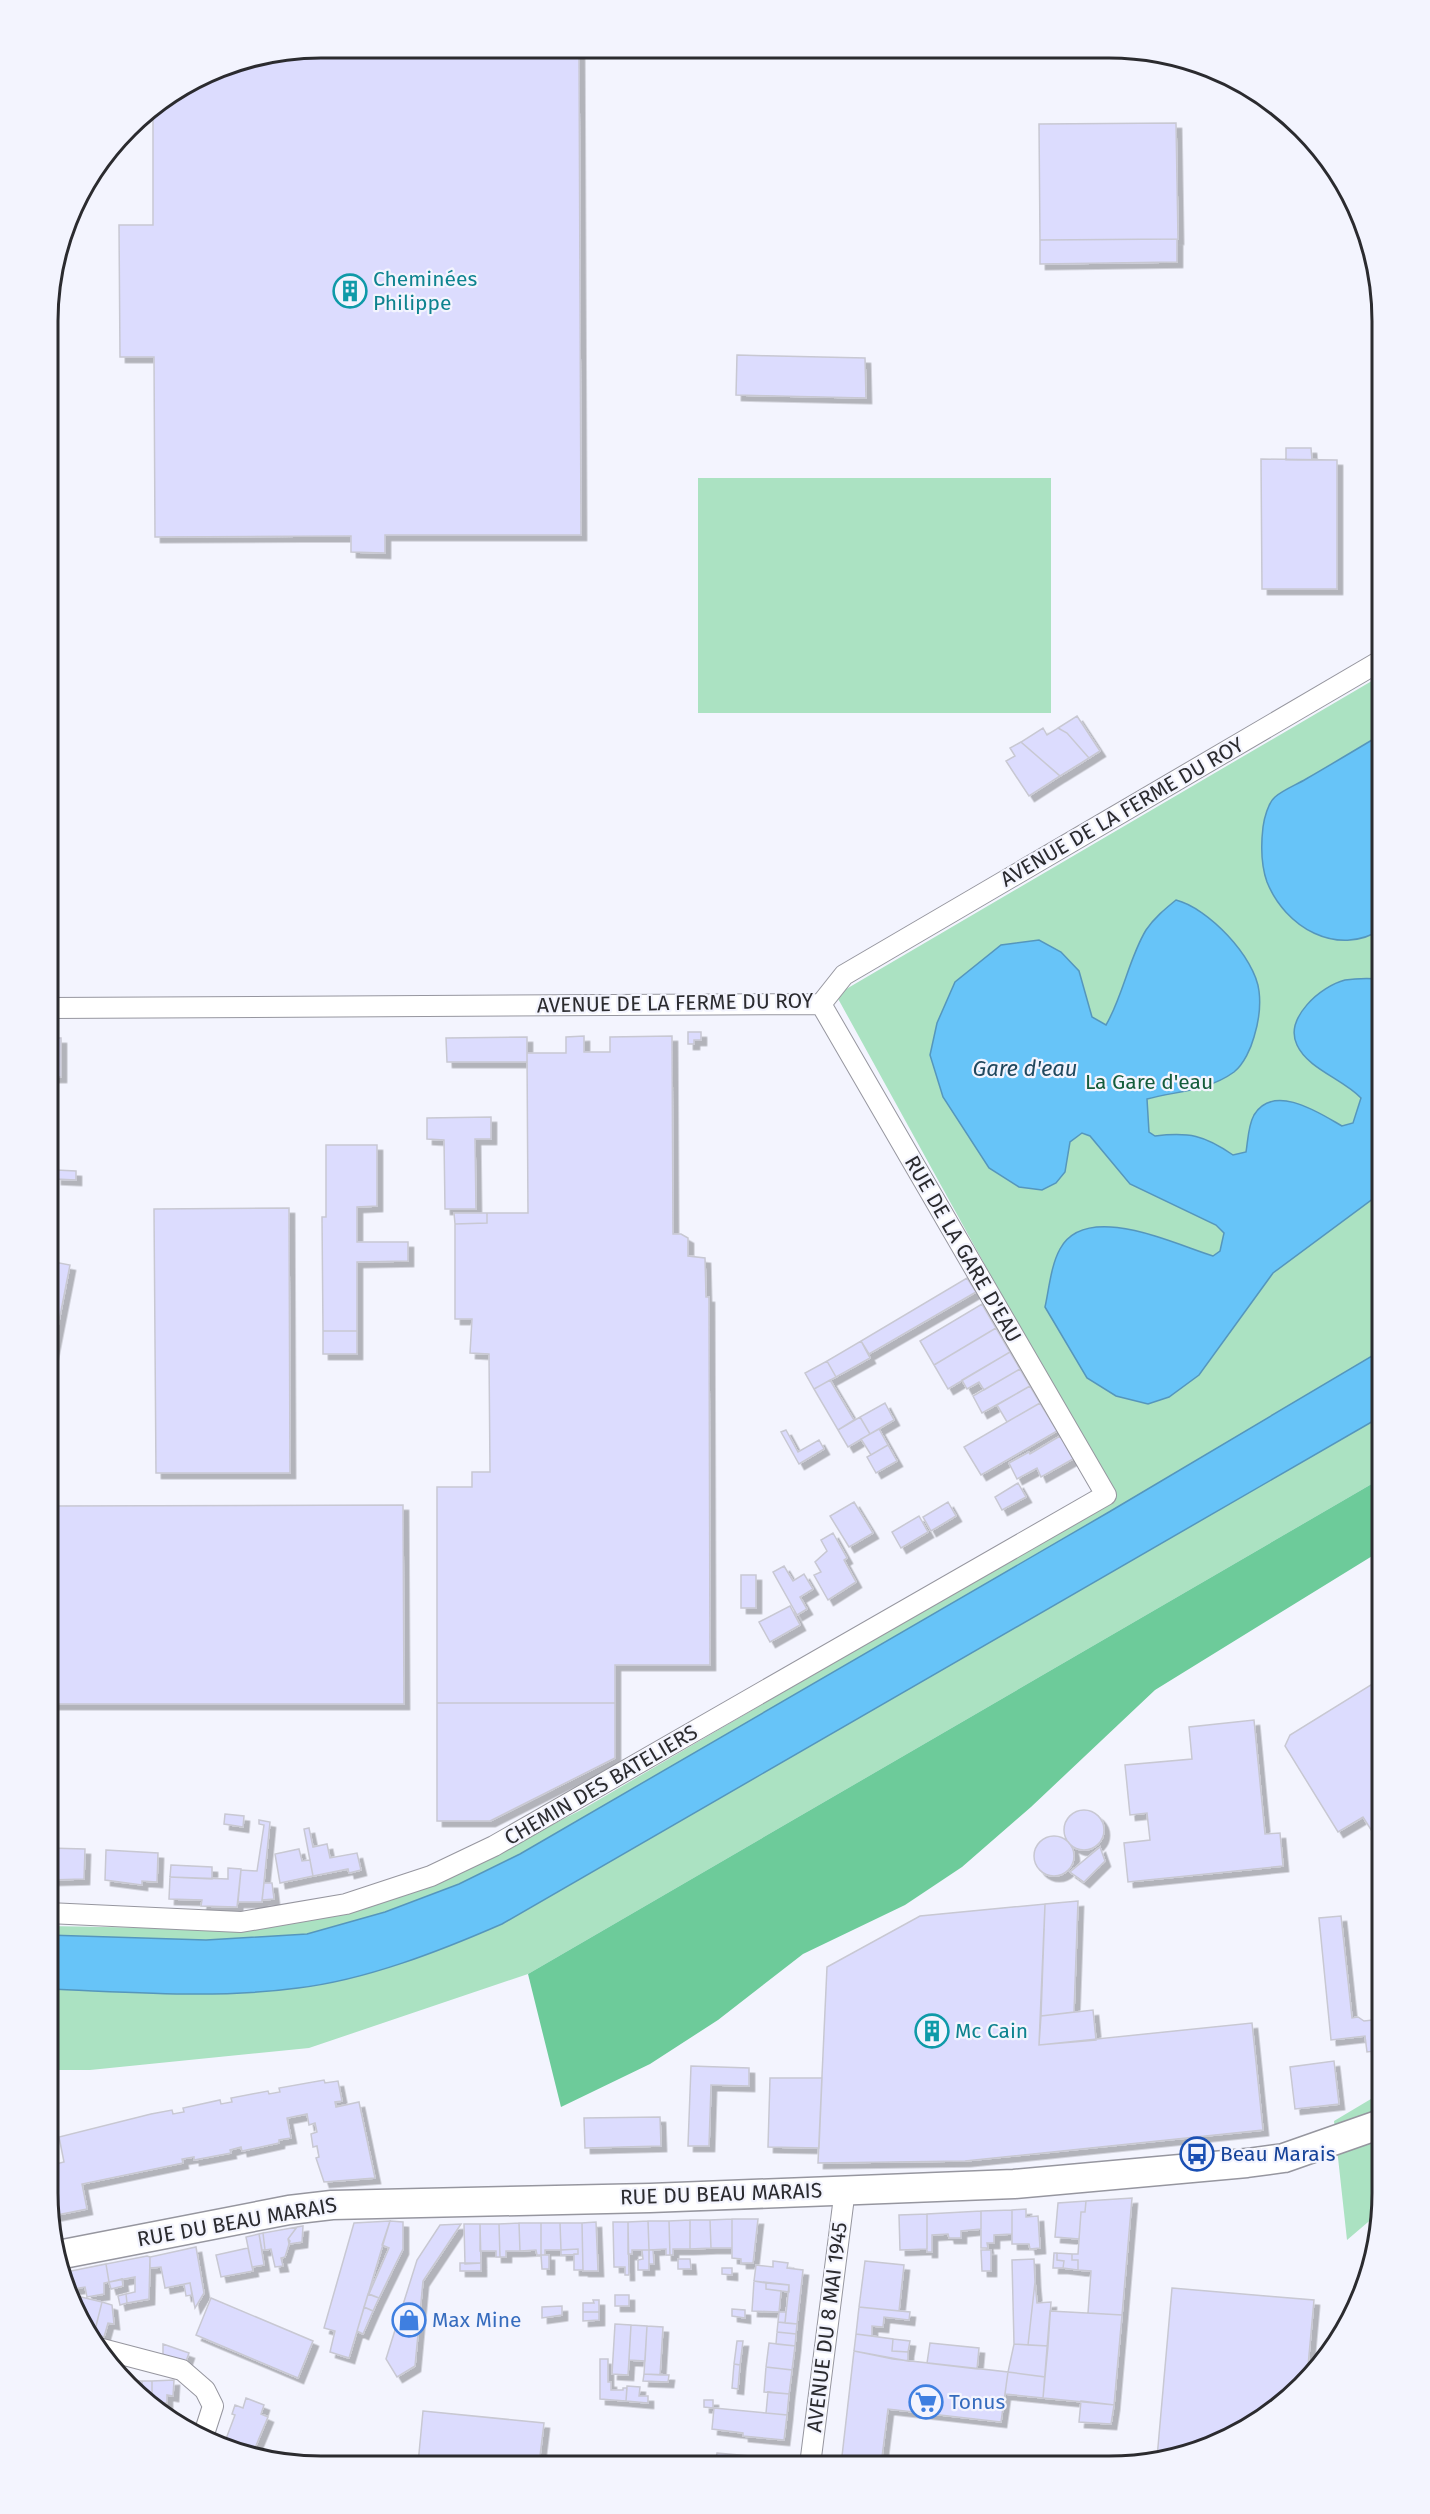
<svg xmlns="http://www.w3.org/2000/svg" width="1430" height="2514" viewBox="0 0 1430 2514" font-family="'Fira Sans',sans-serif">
<defs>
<filter id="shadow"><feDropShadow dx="5.5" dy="5.5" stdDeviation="0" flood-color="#0004"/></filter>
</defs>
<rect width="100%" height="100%" fill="#f3f4fe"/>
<path fill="#abe2c2" d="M698,478H1051V713H698Z
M1382,675V1478L528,1974L309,2048L90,2070H48V1926L213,1929L467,1868L583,1809L1114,1499L836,995Z
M1381,2093V2211L1347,2240L1334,2121Z"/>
<path fill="#6dcb9a" d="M1382,1478V1550L1155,1690L1031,1807L962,1867L905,1905L803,1954L718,2020L650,2064L561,2107L528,1974Z"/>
<path fill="#67c4f8" stroke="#5596bc" stroke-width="1.5" d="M1382,734V929C1337,958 1285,927 1267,882C1261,865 1261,844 1263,827C1264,819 1268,803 1275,797C1283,790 1296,785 1306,779C1332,764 1357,749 1382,734Z
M1176,900C1208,908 1255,957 1259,991C1261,1007 1259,1021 1254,1037C1251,1048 1244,1064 1234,1072C1208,1091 1177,1091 1147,1099L1149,1132L1155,1136C1189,1132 1204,1135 1233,1155L1246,1152C1248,1140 1248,1126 1254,1115C1274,1082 1321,1114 1342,1126L1353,1123L1361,1098C1343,1079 1308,1069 1297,1045C1284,1018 1321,986 1345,980C1357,978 1369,978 1382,979V1192L1273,1273L1199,1375L1169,1397L1148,1404L1116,1396L1087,1378L1045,1307C1049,1289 1051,1265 1060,1249C1086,1201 1174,1244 1213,1256L1220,1251L1224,1233L1216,1225L1130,1184L1090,1136L1082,1133L1070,1142L1065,1172L1056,1183L1042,1190L1019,1187L989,1168L943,1097L930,1055L937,1023L955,982L1001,945L1039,940L1061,952L1079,971L1092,1017L1106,1025C1123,996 1129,958 1146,930C1154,918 1165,909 1176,900Z
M1382,1350V1416L502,1924C440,1951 366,1980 298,1988C216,1999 131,1992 48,1989V1935L206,1940L307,1934L385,1912L459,1884L520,1854L1109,1512Z"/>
<path fill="#dcdcfe" stroke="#c8c8d2" stroke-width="1.5" filter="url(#shadow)" d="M321,48L579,50L581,535H385V553L351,552V536L155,537L154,357H120L119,225H153V109L217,69Z
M1176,123L1178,239L1040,240L1039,124Z
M1177,239V262L1040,264V240Z
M737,355L865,358L866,398L736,395Z
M1286,448H1311L1312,460H1286Z
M1261,459L1337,460V589H1262Z
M1077,716L1100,751L1089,758L1067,733L1058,728Z
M1043,728L1047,735L1058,728L1067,733L1089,758L1060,776L1021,742Z
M1021,742L1060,776L1029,796L1006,761L1015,756L1010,748Z
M688,1032H701V1040H694V1044H688Z
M584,1036V1052H610V1037L672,1036L673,1234H681L688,1238V1256L705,1258L706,1297H709L710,1665H615V1703H437V1487H472V1472H490L489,1354L470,1353L472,1319H455V1224L487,1223V1213H528L527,1053H566V1037Z
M527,1037V1062H447L446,1038Z
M49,1038H61V1077H49Z
M491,1117V1139H475L476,1209H445L444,1140L427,1139V1118Z
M326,1145H377V1206L357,1207V1242H408V1261L357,1262V1331H323L322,1217H326Z
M56,1170L76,1171V1180L56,1179Z
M289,1208L290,1473H156L154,1209Z
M454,1213H487V1223L455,1224Z
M49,1261L70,1265L50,1367H49Z
M967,1278L976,1292L869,1354L861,1341Z
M982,1304L996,1328L934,1365L920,1341Z
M996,1328L1010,1352L948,1389L934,1365Z
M323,1331H357V1354H323Z
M861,1341L870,1358L836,1377L827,1361Z
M1010,1352L1020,1369L984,1390L979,1382L967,1389L962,1380Z
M827,1361L836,1377L814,1389L805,1373Z
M1020,1369L1030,1386L982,1413L973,1396Z
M830,1380L854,1420L838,1430L814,1389Z
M1030,1386L1040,1403L1007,1422L997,1405Z
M885,1403L894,1420L870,1434L860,1417Z
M1040,1403L1057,1431L981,1475L964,1447Z
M860,1417L870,1434L848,1447L838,1430Z
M879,1429L888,1445L871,1455L861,1439Z
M786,1430L798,1452L819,1440L824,1449L799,1464L781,1432Z
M1060,1436L1073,1459L1041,1477L1037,1468L1017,1479L1009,1463L1029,1452L1030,1454Z
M888,1445L897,1461L876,1473L867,1457Z
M1018,1483L1026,1497L1002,1510L995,1497Z
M854,1502L873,1533L849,1547L830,1516Z
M948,1502L956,1516L931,1531L923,1517Z
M403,1505L404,1704H49L52,1506Z
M919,1516L928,1532L901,1548L892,1532Z
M833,1533L847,1558L844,1560L856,1582L828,1600L814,1575L821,1572L815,1562L827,1551L821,1540Z
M784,1566L793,1581L804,1574L813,1589L800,1597L807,1609L797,1615L773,1572Z
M741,1575H756V1608H741Z
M790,1606L800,1625L770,1642L759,1622Z
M1382,1678V1847L1363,1817L1338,1832L1285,1746L1290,1735Z
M437,1703H615V1758L490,1821H437Z
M1254,1720L1265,1834L1280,1833L1283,1866L1128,1882L1124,1843L1150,1840L1147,1813L1130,1815L1125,1765L1192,1759L1189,1727Z
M1064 1830a20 20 0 1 1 40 0a20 20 0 1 1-40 0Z
M225,1814L244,1816L243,1827L224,1824Z
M259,1820L270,1822L262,1902H238L241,1870L257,1871L264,1825L259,1824Z
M309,1828L313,1847L327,1844L330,1858L357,1853L361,1870L349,1873L348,1869L313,1876L304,1829Z
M1034 1856a20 20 0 1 1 40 0a20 20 0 1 1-40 0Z
M1100,1847L1105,1861L1084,1882L1070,1872Z
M48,1848L85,1849L84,1879L48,1880Z
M299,1849L302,1861L310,1860L313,1876L280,1883L275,1854Z
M106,1850L158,1853L157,1882L142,1881V1885L105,1880Z
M171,1865L212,1867V1879L170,1877Z
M228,1868L241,1869L237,1907L201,1906L202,1900L169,1899L170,1877L228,1879Z
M264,1883H272L274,1899L262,1900Z
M1078,1901L1074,2012L1041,2016L1045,1904Z
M1045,1904L1039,2045L1252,2023L1263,2130L965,2161L818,2163L827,1967L920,1916Z
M1341,1916L1352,2018L1358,2017L1364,2021L1381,2019V2050L1367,2052L1365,2036L1331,2040L1319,1918Z
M1375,1945H1381V1974L1379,1975Z
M1093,2010L1096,2040L1039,2045L1041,2016Z
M1334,2061L1339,2104L1295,2109L1290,2067Z
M691,2066L749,2068V2086L711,2085L709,2146H688Z
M770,2078H822L819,2148L768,2147Z
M324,2080L325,2083L338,2081L342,2101L335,2102L336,2107L359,2102L375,2178L324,2182L316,2158L319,2157L317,2146L313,2147L311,2134L317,2132L315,2123L309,2125L307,2114L287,2118L291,2138L279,2140V2143L242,2151L241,2147L230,2150L231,2153L194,2160V2157L182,2159L183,2163L82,2184L87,2209L52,2216L48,2166L64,2162L59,2137L151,2114L172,2110L173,2114L184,2112L183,2108L220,2100L221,2104L232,2102L231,2098L268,2091L269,2094L280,2092L279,2088Z
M660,2117L661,2146L585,2148L584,2118Z
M1132,2198L1122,2315L1088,2313L1091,2271L1078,2270V2260H1072V2254H1078L1081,2212H1085L1086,2201Z
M1086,2201L1085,2212H1081L1079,2239L1055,2237L1058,2203Z
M1026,2209V2217L1038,2216L1040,2248L1030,2249L1029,2244H1012V2210Z
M1012,2210V2234L994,2235V2243H987L988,2248H981V2211Z
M981,2211V2229L961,2231V2238H949L948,2234L932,2235V2252H927V2214Z
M927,2214V2249L900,2250L899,2215Z
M732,2219V2248H711L710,2220Z
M732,2219H758L753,2263H741V2259L732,2258Z
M690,2220H710L711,2248L690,2249Z
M690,2220V2249H673V2255H670L669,2221Z
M390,2221L403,2222V2249L379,2298L369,2294L389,2248L382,2245Z
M390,2221L349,2358L330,2352L335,2331L324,2328L354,2223Z
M648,2221L649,2250H632V2254H628V2222Z
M648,2221H669L670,2255H666V2249L649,2250Z
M596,2222L598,2271H583L582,2223Z
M613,2222H628L629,2275H625V2267H614Z
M519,2223L520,2251H506V2257H500L499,2224Z
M519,2223H541V2255H537L536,2250L520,2251Z
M541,2223H560L561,2250H545V2255H541Z
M560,2223H582L583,2270H574V2254H578V2249L561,2250Z
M461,2224L423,2281L415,2366L397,2377L386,2359L417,2260L440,2225Z
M464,2224H480L481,2263L465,2264Z
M480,2224H499L500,2257H496V2251H480Z
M303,2226L302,2242L289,2244L288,2239L297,2227Z
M297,2227L288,2239L290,2241L285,2257L281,2258L283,2266L275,2267L271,2249L265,2250L263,2233Z
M263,2233L265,2250H262L259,2234Z
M259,2234L264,2265L252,2267L246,2237Z
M196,2247L204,2293L195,2308L190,2283L165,2288L161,2267L150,2268V2257Z
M248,2248L253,2271L221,2277L216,2255Z
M578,2249V2254L561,2255V2250Z
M642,2250H649V2270H638V2260L643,2259Z
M649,2250H653L654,2264H649Z
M981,2250H991V2271H982Z
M1054,2253H1057V2260L1064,2261L1063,2268H1053Z
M1057,2253L1072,2254V2260H1078V2270L1063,2268L1064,2261L1057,2260Z
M541,2255H549V2269H542Z
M147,2256L150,2257L149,2299L127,2303L126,2294L135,2292V2277L109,2282L106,2264Z
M678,2259H690L691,2269H678Z
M1034,2259L1035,2282L1028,2345L1014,2344L1012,2260Z
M773,2261L788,2263L787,2268L803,2270L797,2324L785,2323L789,2285L754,2281L756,2265L773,2267Z
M865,2261L904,2265L899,2311L859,2307Z
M460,2263H481V2271H460Z
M106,2264L109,2282L104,2283V2294L87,2297L85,2287L67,2290L63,2281L61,2273Z
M722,2268H732V2275L722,2274Z
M122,2279L123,2286L111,2289L109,2282Z
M754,2281L766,2283V2289L781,2291L779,2312L752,2311Z
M1035,2282L1037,2303L1051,2302L1048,2346L1028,2345Z
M190,2283L192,2295L186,2296L184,2284Z
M766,2283L789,2285V2292L766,2289Z
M1172,2288L1314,2300L1307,2377L1275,2410L1197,2451L1157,2458Z
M126,2294L127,2303L120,2305L118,2296Z
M368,2294L379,2298L373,2311L364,2307Z
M615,2295H629V2306H615Z
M77,2296L102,2302L94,2334L91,2333L75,2304Z
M211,2298L313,2341L298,2378L196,2335Z
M593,2300H599V2312H583V2303H594Z
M102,2302L112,2305L114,2324L108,2323L104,2337L94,2334Z
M562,2306V2315L542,2318V2307Z
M364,2307L373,2311L363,2334L357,2331Z
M859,2307L910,2312L909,2320L884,2317L883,2327L872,2326V2336L856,2334Z
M732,2309L745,2310V2318L732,2316Z
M1050,2311L1122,2315L1114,2405L1043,2398Z
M583,2312H599V2320L583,2321Z
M779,2312H786L785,2323L778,2322Z
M778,2322L797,2324L796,2334L777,2332Z
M615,2324L631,2325L628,2375L612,2374Z
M631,2325L647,2326L645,2361L629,2360Z
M647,2326L663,2327L660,2375L644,2374Z
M777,2332L796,2334L795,2346L776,2344Z
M856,2334L893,2339L892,2351L908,2352V2361L854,2351Z
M893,2339L910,2341L908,2352L892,2351Z
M737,2341H743L740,2365L734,2364Z
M769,2343L795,2346L792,2370L766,2367Z
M930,2343L979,2348L977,2369L927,2363Z
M163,2344L189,2353L185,2364L163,2355Z
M1014,2344L1048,2346L1045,2377L1008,2372Z
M854,2351L893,2359L1008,2372L1001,2422L888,2409L881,2465H841Z
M600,2359H608V2382H611V2390H623V2388H627L626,2401L600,2399Z
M734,2364L740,2365L738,2389L732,2388Z
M766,2367L792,2370L789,2394L764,2392Z
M1008,2372L1045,2377L1043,2398L1005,2394Z
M644,2374L669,2375L668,2382L643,2381Z
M174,2380L173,2396L167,2395V2403H152V2381Z
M127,2381H142V2396H141Z
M142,2381H152V2396H142Z
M627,2386L640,2387L639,2396H648V2403L626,2401Z
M768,2392L789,2394L787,2415L766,2413Z
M246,2398L264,2405L261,2414L268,2417L252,2455L223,2447L235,2415L232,2414L235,2405L243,2408Z
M704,2400H713V2408L704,2407Z
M1081,2401L1114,2405L1111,2424L1079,2422Z
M714,2408L787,2415L784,2440L743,2436V2433L712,2429Z
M423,2411L544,2423L539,2464H418Z
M717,2453L761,2457L760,2465H715Z"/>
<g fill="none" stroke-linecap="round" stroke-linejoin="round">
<g stroke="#96969f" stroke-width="22">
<path id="street" d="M821,1004L844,975L1382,660
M49,1008L821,1004
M48,1913L241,1922L346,1904L431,1876L494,1846L1106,1495L821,1004
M98,2348L182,2370L205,2390L213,2406L203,2437
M810,2465L845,2189"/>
</g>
<g stroke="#96969f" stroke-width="31">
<path id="secondary" d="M58,2255L289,2210L332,2205L650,2198L1014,2184L1247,2163L1284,2158L1381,2124"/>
</g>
<use href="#street" stroke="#fff" stroke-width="20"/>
<use href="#secondary" stroke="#fff" stroke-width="28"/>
</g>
<defs>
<g id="building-ring" transform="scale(1.725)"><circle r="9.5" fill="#f3f4fe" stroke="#0f9aa8" stroke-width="1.5"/><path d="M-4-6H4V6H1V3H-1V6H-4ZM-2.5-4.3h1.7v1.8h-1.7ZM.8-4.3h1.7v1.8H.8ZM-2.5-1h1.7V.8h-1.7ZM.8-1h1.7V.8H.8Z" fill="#0f9aa8"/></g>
<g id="bus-ring" transform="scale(1.725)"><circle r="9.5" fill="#f3f4fe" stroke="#1a4fb4" stroke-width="1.5"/><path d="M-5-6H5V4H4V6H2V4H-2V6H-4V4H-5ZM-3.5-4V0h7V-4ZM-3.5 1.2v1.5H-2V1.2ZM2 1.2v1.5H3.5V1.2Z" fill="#1a4fb4"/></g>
<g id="shop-ring" transform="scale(1.725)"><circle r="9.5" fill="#f3f4fe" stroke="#3f7fe0" stroke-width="1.5"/><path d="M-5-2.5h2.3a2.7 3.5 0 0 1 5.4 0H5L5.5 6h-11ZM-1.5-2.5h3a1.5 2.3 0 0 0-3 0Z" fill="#3f7fe0"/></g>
<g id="supermarket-ring" transform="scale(1.725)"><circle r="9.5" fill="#f3f4fe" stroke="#3f7fe0" stroke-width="1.5"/><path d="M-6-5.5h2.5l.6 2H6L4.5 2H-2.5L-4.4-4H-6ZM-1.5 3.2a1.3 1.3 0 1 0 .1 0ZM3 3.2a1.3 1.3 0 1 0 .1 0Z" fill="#3f7fe0"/></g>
</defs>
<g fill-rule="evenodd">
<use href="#building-ring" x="350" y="291"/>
<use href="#building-ring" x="932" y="2031"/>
<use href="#bus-ring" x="1197" y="2154"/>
<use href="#shop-ring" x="409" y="2320"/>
<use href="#supermarket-ring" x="926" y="2402"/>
</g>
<g text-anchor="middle" stroke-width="4.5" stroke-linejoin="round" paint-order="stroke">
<g font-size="21" fill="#0d838f" stroke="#f3f4fe" text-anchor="start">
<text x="373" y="286">Cheminées<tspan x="373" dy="24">Philippe</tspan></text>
<text x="955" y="2038">Mc Cain</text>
</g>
<g font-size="21" fill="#2b2b2f" stroke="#f3f4fe">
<text transform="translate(1122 812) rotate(-30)" y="7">AVENUE DE LA FERME DU ROY</text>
<text transform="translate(675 1003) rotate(-1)" y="7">AVENUE DE LA FERME DU ROY</text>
<text transform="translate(963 1249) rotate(60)" y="7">RUE DE LA GARE D'EAU</text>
<text transform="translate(601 1785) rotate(-30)" y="7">CHEMIN DES BATELIERS</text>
<text transform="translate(721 2194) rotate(-2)" y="7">RUE DU BEAU MARAIS</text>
<text transform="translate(237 2222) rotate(-10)" y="7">RUE DU BEAU MARAIS</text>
<text transform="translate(827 2327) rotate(-83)" y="7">AVENUE DU 8 MAI 1945</text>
</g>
<g font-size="21" fill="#145c3c" stroke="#f3f4fe">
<text x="1149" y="1089">La Gare d'eau</text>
</g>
<g font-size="21" fill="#164399" stroke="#f3f4fe" text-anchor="start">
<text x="1220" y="2161">Beau Marais</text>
</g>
<g font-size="21" fill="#366cbe" stroke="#f3f4fe" text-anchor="start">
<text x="432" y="2327">Max Mine</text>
<text x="949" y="2409">Tonus</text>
</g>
<g font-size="22" font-style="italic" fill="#20485e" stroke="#f3f4fe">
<text x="1025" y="1076">Gare d'eau</text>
</g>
</g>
<path d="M0 0H1430V2514H0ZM321 58H1109A263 263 0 0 1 1372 321V2193A263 263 0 0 1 1109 2456H321A263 263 0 0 1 58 2193V321A263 263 0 0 1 321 58Z" fill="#f3f4fe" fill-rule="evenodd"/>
<path fill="none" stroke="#2b2b2f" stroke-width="3" d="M321 58H1109A263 263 0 0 1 1372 321V2193A263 263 0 0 1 1109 2456H321A263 263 0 0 1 58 2193V321A263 263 0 0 1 321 58Z"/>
</svg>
